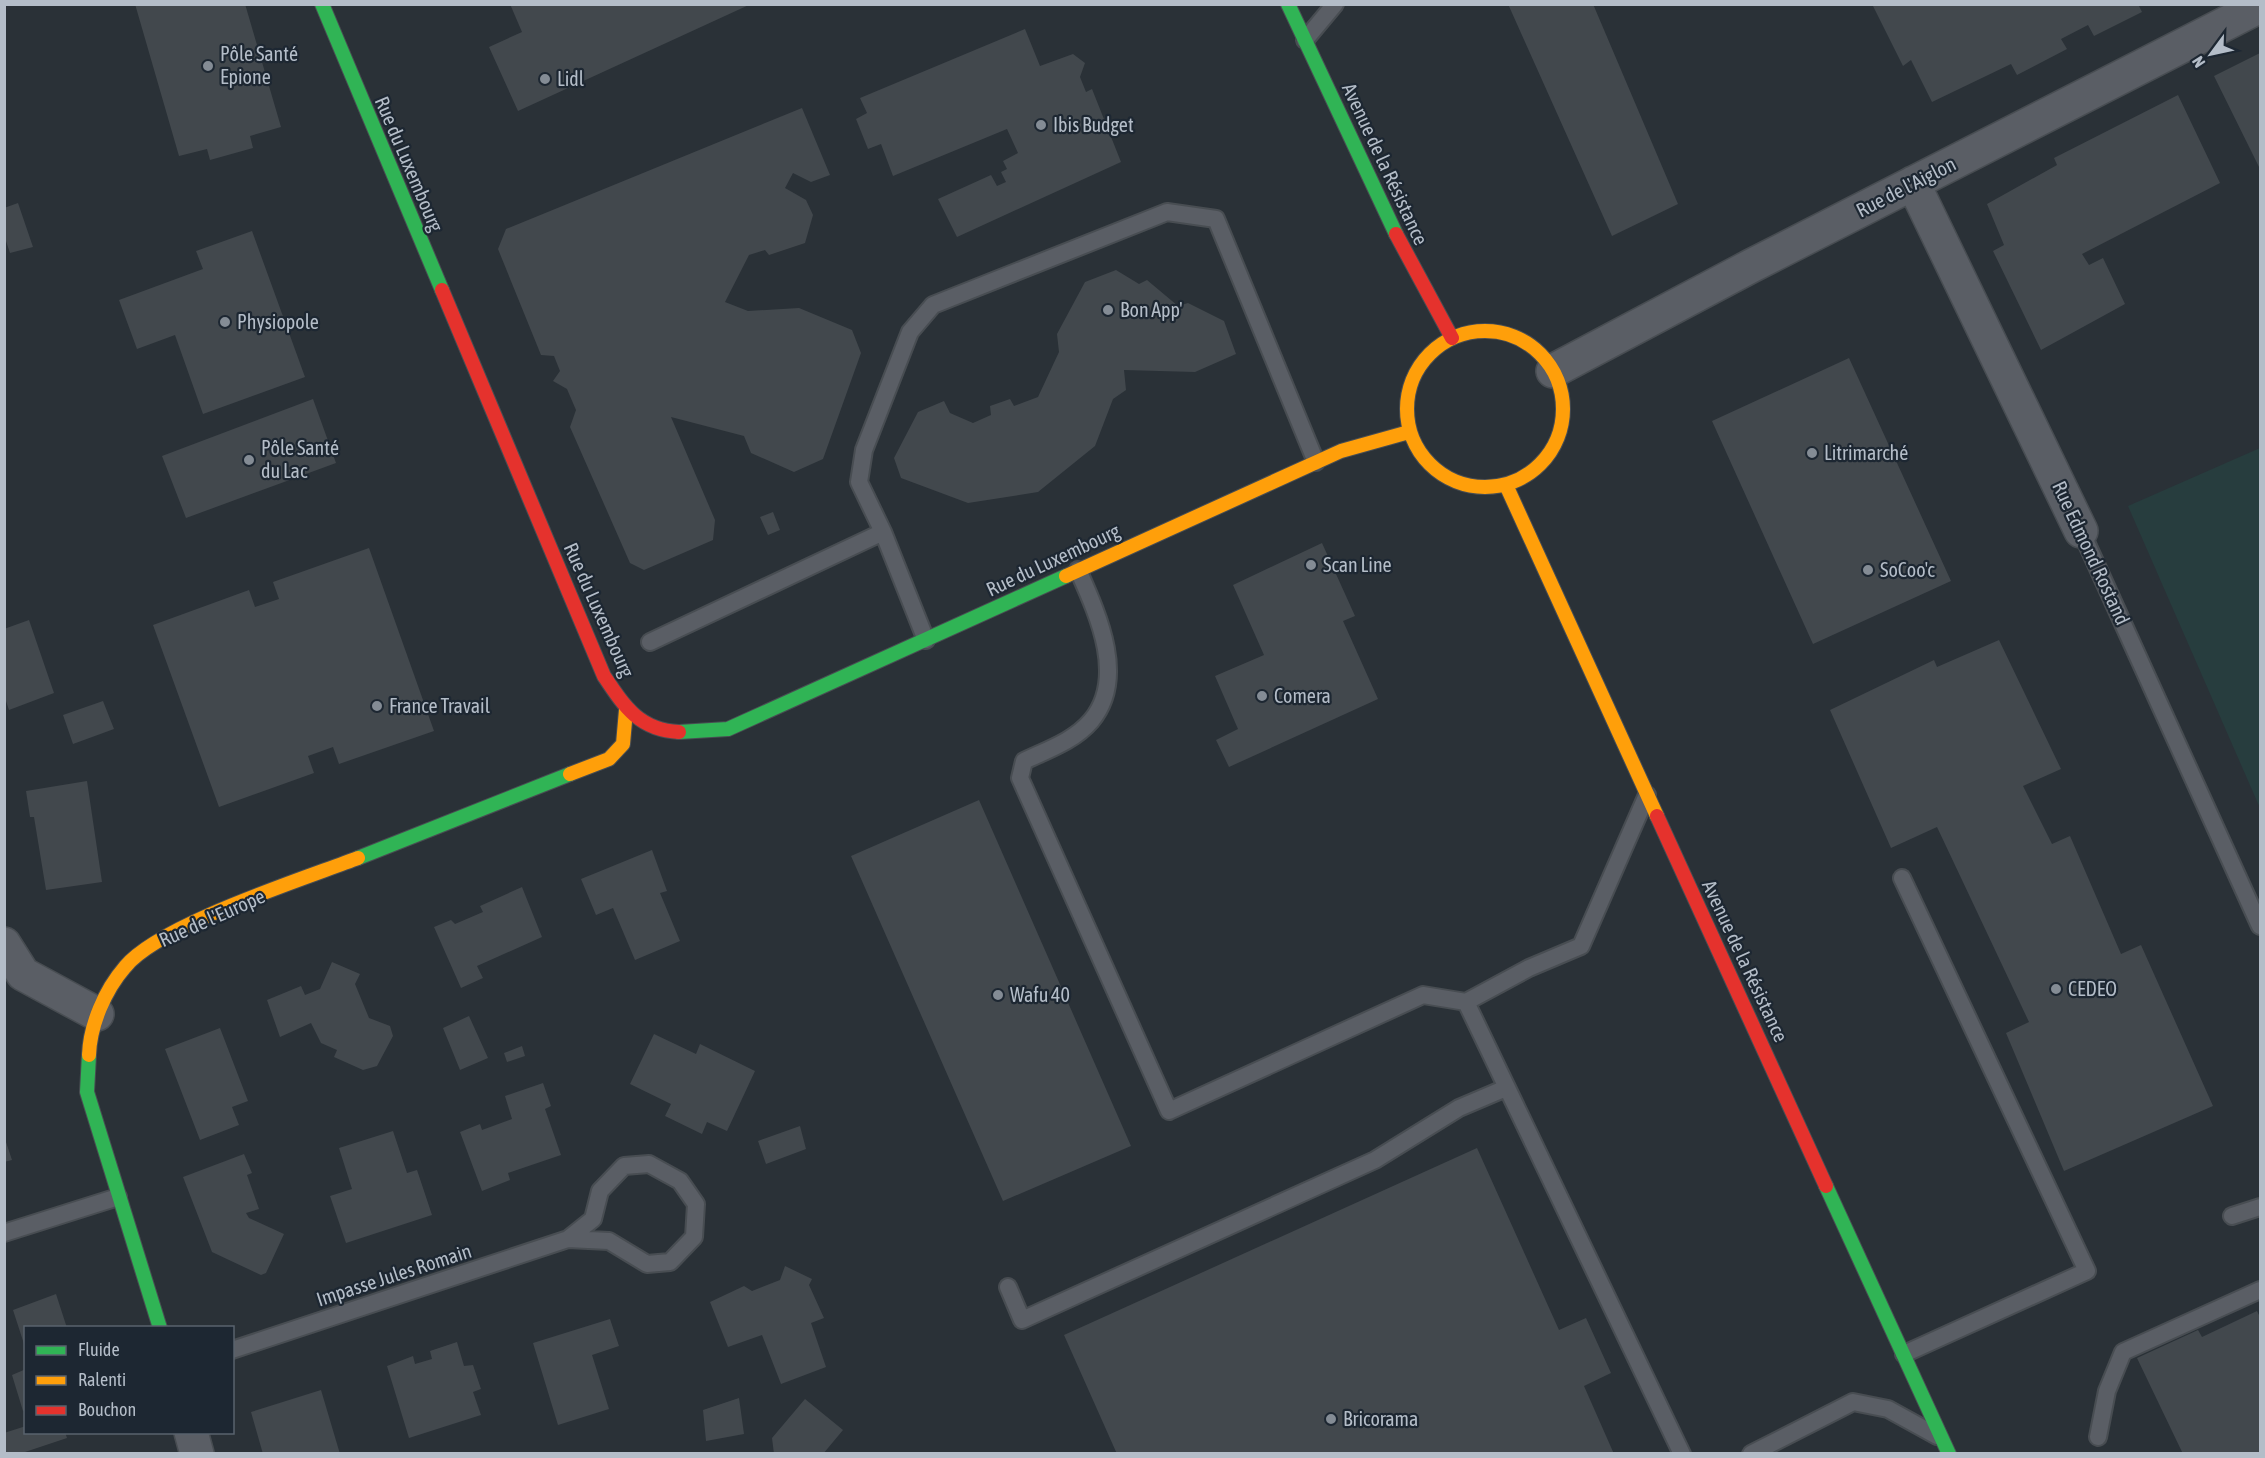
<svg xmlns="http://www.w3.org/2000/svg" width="2265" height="1458" viewBox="0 0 2265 1458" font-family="'Asap Condensed',sans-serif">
<rect width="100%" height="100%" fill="#2a3137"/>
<path fill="#273d3e" d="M2260,448V808L2128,506Z"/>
<path fill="#42484d" d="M135,4H245L281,127L250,136L253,148L210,160L207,149L179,156Z
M510,4H751L518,111L489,47L522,32Z
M1508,4H1593L1678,204L1612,236Z
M1872,4H2138L2142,12L2094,36L2088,25L2061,39L2067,49L2017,75L2011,64L1932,102L1911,60L1903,66Z
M1025,29L1040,66L1073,54L1085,63L1080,77L1086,92L1092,89L1121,162L957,237L938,199L991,175L997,186L1006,182L1001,172L1007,169L1003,161L1018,153L1007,129L893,176L881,144L868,149L856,119L867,113L860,98Z
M2260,53V169L2214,76Z
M2178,95L2220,183L2082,254L2089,265L2103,258L2125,304L2041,350L1993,251L2004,245L1987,204L2057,165L2054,158Z
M802,108L830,175L811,182L793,173L785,188L806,200L813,215L805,243L769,255L765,250L749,255L725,302L748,311L799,308L852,330L861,353L823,459L794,472L751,453L744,436L671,417L715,520L713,540L644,570L630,563L570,427L576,410L567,389L553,381L560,371L554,356L541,355L498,249L506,229Z
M18,203L33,247L10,253L4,235V208Z
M252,231L305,377L203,414L175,335L137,349L119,300L203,269L196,251Z
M1116,270L1139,284L1147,280L1178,306L1188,303L1224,321L1236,354L1195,372L1124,370L1126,390L1113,399L1095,446L1038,492L968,503L901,478L894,458L918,412L944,401L950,413L973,423L991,415L990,406L1010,399L1014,406L1038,397L1059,352L1057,334L1085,282Z
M1849,358L1951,581L1813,644L1712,421Z
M313,399L336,463L186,518L162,456Z
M773,512L780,530L768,535L760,517Z
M1322,543L1355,616L1343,621L1378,699L1229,767L1216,740L1238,729L1215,676L1264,655L1233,585Z
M369,548L434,731L339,764L333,747L308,756L314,773L219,807L153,625L249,590L255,607L279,599L273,582Z
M29,620L54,693L9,710L4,695V629Z
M1999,640L2061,769L2023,786L2052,844L2070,836L2121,954L2141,945L2213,1106L2064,1171L2006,1033L2029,1022L1937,827L1891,848L1830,710L1934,660L1937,667Z
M103,701L114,729L73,744L63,715Z
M87,781L102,882L46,890L34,817H30L26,791Z
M979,800L1131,1146L1003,1201L851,856Z
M652,850L667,891L660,893L680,941L635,960L613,908L596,915L581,879Z
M522,887L542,937L477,966L483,978L461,988L434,927L451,920L455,924L483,912L480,906Z
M332,962L360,974L355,984L369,1018L390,1026L393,1036L377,1066L363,1070L334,1057L337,1050L321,1043L311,1023L280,1037L267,1000L301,986L305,995L320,989Z
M469,1016L488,1058L460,1070L443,1028Z
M220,1028L248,1101L232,1107L239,1125L200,1140L165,1049Z
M654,1034L696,1054L700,1044L755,1071L727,1131L707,1122L702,1134L665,1116L671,1104L630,1084Z
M522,1046L525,1056L507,1062L504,1053Z
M543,1083L551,1106L545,1109L561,1155L508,1173L510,1180L482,1191L460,1132L480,1124L482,1130L512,1119L505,1096Z
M800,1126L806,1149L766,1164L758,1141Z
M393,1131L407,1173L417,1170L432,1215L346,1243L330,1196L352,1189L339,1148Z
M4,1136L12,1160L4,1162Z
M1477,1148L1559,1330L1586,1318L1611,1373L1584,1386L1614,1454H1117L1064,1335Z
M244,1154L252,1173L247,1175L259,1209L246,1213L249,1218L284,1234L266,1273L261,1275L212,1252L183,1177Z
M785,1266L812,1279L809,1285L824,1318L811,1323L826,1367L781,1384L762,1335L728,1347L710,1302L744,1286L752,1291L780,1280Z
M56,1294L67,1328H26L25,1347L13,1310Z
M2257,1311L2260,1317V1454H2183L2137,1358L2198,1330L2202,1337Z
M610,1319L619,1346L592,1355L609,1409L558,1425L533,1343Z
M457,1342L464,1366L473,1365L481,1389L473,1392L481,1415L409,1438L387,1366L413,1356L415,1364L432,1359L430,1351Z
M26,1369V1410L23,1411L12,1375Z
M321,1390L340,1454H263L251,1412Z
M739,1398L744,1434L706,1441L703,1410Z
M805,1399L843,1430L823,1454H774L772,1438Z
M26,1426V1432H65L67,1438L19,1454H5L4,1433Z"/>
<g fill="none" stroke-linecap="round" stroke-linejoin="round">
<g stroke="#484d52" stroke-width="20">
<path id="lane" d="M1305,40L1335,4
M2081,531L2260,926
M883,532L926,640
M1078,570C1098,615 1127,678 1091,721C1074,741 1047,750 1024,761L1020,778L1169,1111L1423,995L1466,1002L1529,968L1581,946L1647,795
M650,642L883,532L859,482L864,450L910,332L933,305L1167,212L1216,219L1316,462
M1902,878L2087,1271L1904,1354
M1466,1002L1682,1454
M2232,1216L2260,1207
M4,1233L118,1197
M1008,1287L1022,1320L1375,1160L1459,1108L1506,1088
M232,1350L568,1239L593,1219L600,1191L624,1166L649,1164L680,1181L696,1204L694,1237L670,1262L647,1264L609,1241L568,1239
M2098,1437L2107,1391L2123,1352L2260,1290
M1751,1454L1853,1402L1888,1409L1937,1436"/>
</g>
<g stroke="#484d52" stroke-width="36">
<path id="street" d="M1913,183L2081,531
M1553,371L1751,266L2260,6
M4,944L23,974L97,1014
M191,1432L197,1454"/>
</g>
<g stroke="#484d52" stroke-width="16">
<path id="fast" d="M322,4L442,290
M1288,4L1396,234
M679,732L728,729L1066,576
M358,858L570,774
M89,1055L87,1092L160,1328
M1826,1186L1949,1454"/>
</g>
<g stroke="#484d52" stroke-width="16">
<path id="slow" d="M1407 409a78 78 0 1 1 156 0a78 78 0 1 1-156 0Z
M1506,485L1657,816
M1066,576L1341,451L1409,432
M570,774L609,759L623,744L626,710
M89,1055C90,1025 105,990 125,967C159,925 303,879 358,858"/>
</g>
<g stroke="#484d52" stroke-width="16">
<path id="jam" d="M1396,234L1452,338
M442,290L604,676C624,706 639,730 679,732
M1657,816L1826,1186"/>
</g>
<use href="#lane" stroke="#5a5e65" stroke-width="16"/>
<use href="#street" stroke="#5a5e65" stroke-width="33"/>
<use href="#fast" stroke="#30b455" stroke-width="14"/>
<use href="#slow" stroke="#ff9f0a" stroke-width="14"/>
<use href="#jam" stroke="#e5322d" stroke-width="14"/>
</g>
<g fill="#848c95" stroke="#1d2732" stroke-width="2">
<circle cx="208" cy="66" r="6"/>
<circle cx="545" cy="79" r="6"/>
<circle cx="1041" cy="125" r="6"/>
<circle cx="1108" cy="310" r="6"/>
<circle cx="225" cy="322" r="6"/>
<circle cx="1812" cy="453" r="6"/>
<circle cx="249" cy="460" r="6"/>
<circle cx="1311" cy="565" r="6"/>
<circle cx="1868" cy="570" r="6"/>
<circle cx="1262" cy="696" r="6"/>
<circle cx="377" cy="706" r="6"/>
<circle cx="2056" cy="989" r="6"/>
<circle cx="998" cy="995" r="6"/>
<circle cx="1331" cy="1419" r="6"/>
</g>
<g text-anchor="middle" stroke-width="4.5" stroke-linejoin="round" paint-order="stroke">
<g font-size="20" fill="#b4bdc8" stroke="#1d2732" text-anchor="start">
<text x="220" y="61">Pôle Santé<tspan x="220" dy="23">Epione</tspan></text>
<text x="557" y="86">Lidl</text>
<text x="1053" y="132">Ibis Budget</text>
<text x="1120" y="317">Bon App'</text>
<text x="237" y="329">Physiopole</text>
<text x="261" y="455">Pôle Santé<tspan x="261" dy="23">du Lac</tspan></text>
<text x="1824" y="460">Litrimarché</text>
<text x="1323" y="572">Scan Line</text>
<text x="1880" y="577">SoCoo'c</text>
<text x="1274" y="703">Comera</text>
<text x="389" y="713">France Travail</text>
<text x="2068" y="996">CEDEO</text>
<text x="1010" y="1002">Wafu 40</text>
<text x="1343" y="1426">Bricorama</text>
</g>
<g font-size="20" fill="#b4bdc8" stroke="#1d2732">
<text transform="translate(409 164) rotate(67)" y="7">Rue du Luxembourg</text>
<text transform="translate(1385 164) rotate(65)" y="7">Avenue de la Résistance</text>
<text transform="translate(1906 187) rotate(-27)" y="7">Rue de l'Aiglon</text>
<text transform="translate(2091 553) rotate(65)" y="7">Rue Edmond Rostand</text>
<text transform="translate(1053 560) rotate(-25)" y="7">Rue du Luxembourg</text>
<text transform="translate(599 610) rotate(66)" y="7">Rue du Luxembourg</text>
<text transform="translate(212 918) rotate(-24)" y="7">Rue de l'Europe</text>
<text transform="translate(1745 961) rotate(65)" y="7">Avenue de la Résistance</text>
<text transform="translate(394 1275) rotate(-18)" y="7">Impasse Jules Romain</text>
</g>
</g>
<rect width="2265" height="1458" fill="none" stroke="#b4bdc8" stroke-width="12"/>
<rect x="24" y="1326" width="210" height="108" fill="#1d2732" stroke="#59636e" stroke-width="1.5"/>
<rect x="36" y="1346" width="30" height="9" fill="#30b455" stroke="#59636e" stroke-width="1.5"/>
<text x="78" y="1356" font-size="18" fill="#b4bdc8">Fluide</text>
<rect x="36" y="1376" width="30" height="9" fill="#ff9f0a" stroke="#59636e" stroke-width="1.5"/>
<text x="78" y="1386" font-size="18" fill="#b4bdc8">Ralenti</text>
<rect x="36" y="1406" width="30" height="9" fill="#e5322d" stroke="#59636e" stroke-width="1.5"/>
<text x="78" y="1416" font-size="18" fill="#b4bdc8">Bouchon</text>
<g transform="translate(2211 54) rotate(237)" stroke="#1d2732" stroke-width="4.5" paint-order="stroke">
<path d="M0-4.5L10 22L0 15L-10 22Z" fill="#b4bdc8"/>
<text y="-9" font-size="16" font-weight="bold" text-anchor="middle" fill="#b4bdc8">N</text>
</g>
</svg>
